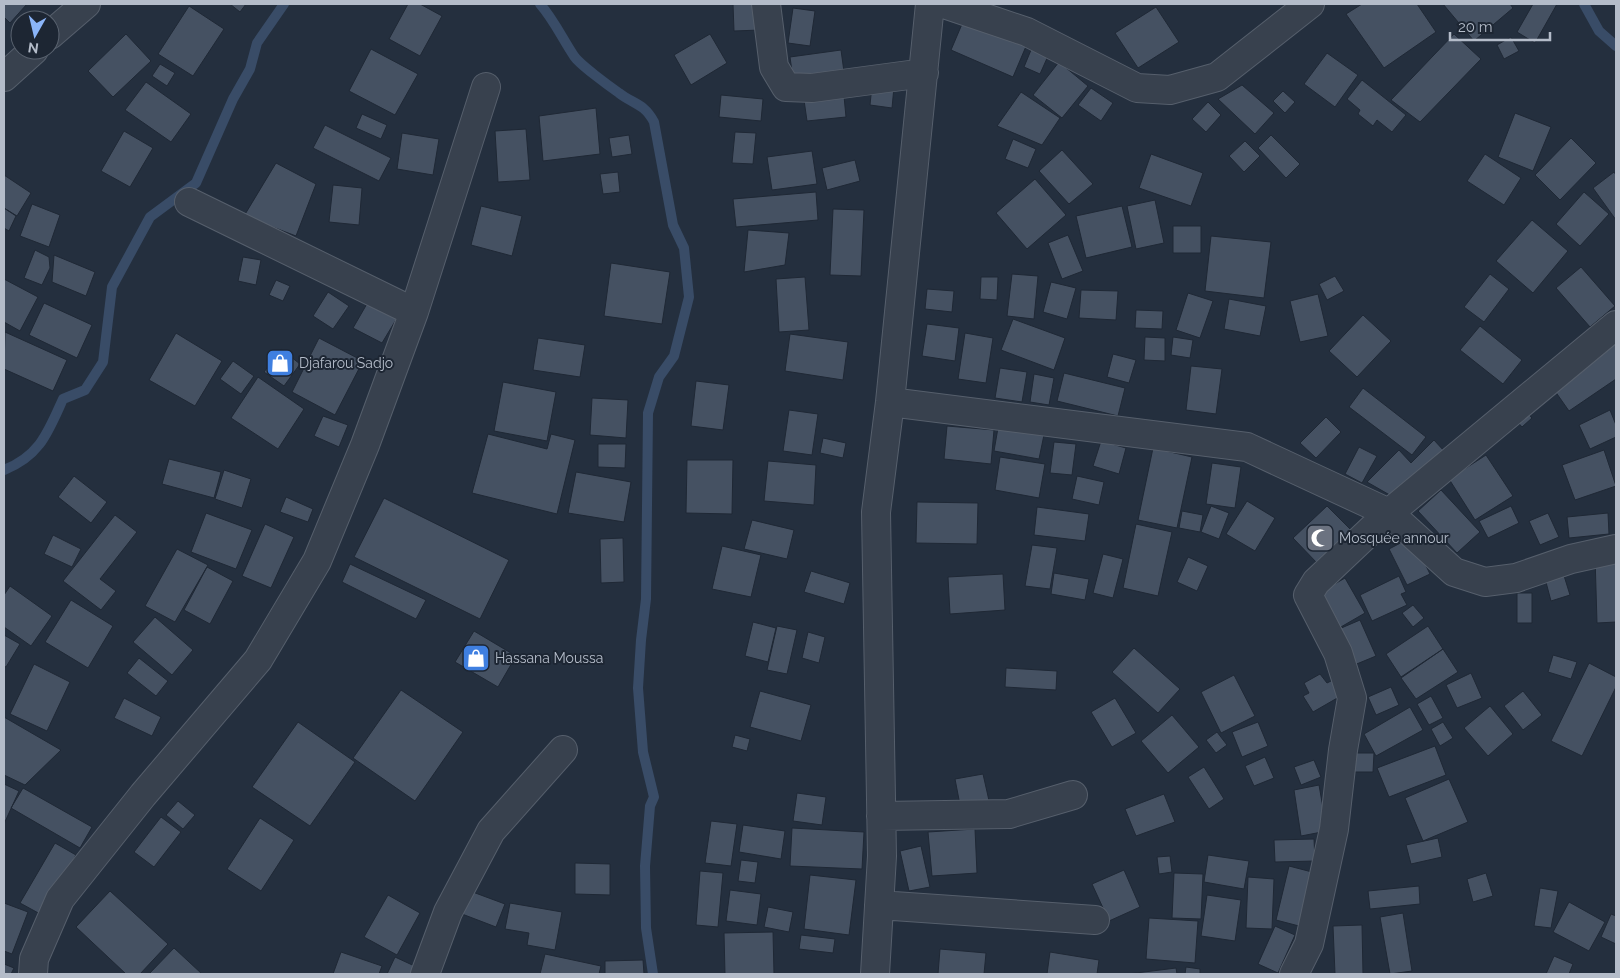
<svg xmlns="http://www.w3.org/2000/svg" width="1620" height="978" viewBox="0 0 1620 978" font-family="Raleway,sans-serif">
<rect width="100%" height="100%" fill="#242f3e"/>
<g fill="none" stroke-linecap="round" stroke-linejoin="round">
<path stroke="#394c67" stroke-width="10" d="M540,4C554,20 562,38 574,56C579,64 609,86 619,93C633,104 644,103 654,122L673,225L684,248L689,297L674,356L659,377L648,413L646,599L641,640L638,688L643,752L654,797L650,806L645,866L646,928L653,974
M1584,4L1599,31L1616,46
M4,470C40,456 48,432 63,399L85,390L103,362L112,287L150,217L196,183L233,99L250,69L257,43L284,4"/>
</g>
<path fill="#455162" stroke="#1f2835" d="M4,4H27L10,23L4,17Z
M230,4H246L240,12Z
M408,4H420L442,16L420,56L389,39Z
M733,4H760V30L734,31Z
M1362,4H1417L1436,32L1384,68L1346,14Z
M1443,4H1510L1513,8L1474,41Z
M1533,4H1557L1535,43L1517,32Z
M189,6L224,29L193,76L158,54Z
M1156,7L1179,42L1138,68L1115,33Z
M793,8L815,11L810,46L788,43Z
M965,17L1027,44L1013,77L951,50Z
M126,34L151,61L113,97L88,71Z
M710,34L727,63L691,85L674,55Z
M1454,34L1481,59L1420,122L1391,100Z
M1511,37L1519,51L1504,59L1497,45Z
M371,49L418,74L395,115L349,91Z
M841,50L845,79L794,86L790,57Z
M1031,50L1048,56L1040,74L1024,67Z
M1327,53L1358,75L1335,107L1304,84Z
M1059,62L1088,86L1062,118L1033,95Z
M160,64L175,73L167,86L152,76Z
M1362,80L1406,115L1392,132L1377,120L1373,126L1358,114L1360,110L1347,99Z
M146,82L191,114L171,142L125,110Z
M872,85L894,87L892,108L870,105Z
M1242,85L1274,113L1255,134L1218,99Z
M1091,88L1113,103L1101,121L1078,105Z
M1283,91L1295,102L1285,113L1273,101Z
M1021,92L1060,118L1042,145L997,126Z
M721,95L763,99L761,121L719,117Z
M844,96L846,117L807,121L804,100Z
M1208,102L1221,115L1206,132L1192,119Z
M596,108L600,154L543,161L539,116Z
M1515,113L1551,127L1533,171L1498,157Z
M362,114L387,125L381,139L356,128Z
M325,125L391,158L379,181L313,148Z
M526,129L530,180L498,182L495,131Z
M124,131L153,148L130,187L101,171Z
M735,132L756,133L753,164L732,163Z
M402,133L439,139L433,175L397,169Z
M629,135L632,154L612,157L609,138Z
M1271,135L1300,164L1286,178L1258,148Z
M1571,138L1596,163L1560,200L1535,175Z
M1013,139L1036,149L1028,168L1005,159Z
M1245,141L1260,156L1244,172L1229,156Z
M1062,150L1093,184L1069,204L1039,171Z
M812,151L817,184L772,190L767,157Z
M1151,154L1203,173L1191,206L1139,188Z
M1485,154L1521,178L1504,205L1467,181Z
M855,160L860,181L827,190L822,168Z
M276,163L316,184L296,236L244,216Z
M618,172L620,192L603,194L600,174Z
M1614,172L1616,175V220L1593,188Z
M4,175L31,193L17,216L4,208Z
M1035,179L1066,215L1027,249L996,213Z
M333,185L362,188L359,225L329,222Z
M816,192L818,220L736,227L733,199Z
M1584,192L1609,214L1580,246L1556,224Z
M1155,200L1164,243L1136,249L1127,206Z
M32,204L60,215L49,247L20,236Z
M481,206L522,216L512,256L471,245Z
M1122,206L1132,247L1086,258L1076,216Z
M4,208L16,216L9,231L4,228Z
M833,209L864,210L861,276L830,275Z
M1532,220L1568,251L1533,293L1496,261Z
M1173,226H1201V253H1173Z
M748,230L789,233L785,265L744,272Z
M1068,235L1083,271L1062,279L1048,243Z
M1211,236L1271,242L1264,298L1205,291Z
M35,250L49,257L50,268L42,285L24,278Z
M54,255L95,272L86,296L52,282Z
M243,257L261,260L256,285L238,281Z
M611,263L670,272L662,324L604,316Z
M1581,267L1615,306L1590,327L1556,288Z
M1012,274L1038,276L1034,319L1007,316Z
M1490,274L1509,289L1484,322L1464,307Z
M1335,276L1344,291L1327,300L1319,284Z
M805,277L809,330L779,332L776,279Z
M981,277H998L997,300L980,299Z
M4,279L38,297L20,331L4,322Z
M276,280L290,286L283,301L269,295Z
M1051,282L1076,288L1067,319L1043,312Z
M927,289L954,291L952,312L925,309Z
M1081,290L1118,291L1116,320L1079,318Z
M328,292L349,306L333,329L313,316Z
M1188,293L1213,301L1200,338L1176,330Z
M1318,294L1328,336L1300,342L1290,301Z
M1229,299L1266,306L1260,336L1224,329Z
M368,302L397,318L382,343L353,328Z
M44,303L92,325L77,358L29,335Z
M1136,310L1163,311L1162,329L1135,328Z
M1363,315L1391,341L1357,377L1329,351Z
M1013,319L1065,338L1054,370L1001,350Z
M927,324L959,328L955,361L922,356Z
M1480,326L1522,360L1503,384L1460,350Z
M5,332L67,360L53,391L4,369Z
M176,333L222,361L195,406L149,380Z
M965,333L993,338L986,383L958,379Z
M1616,333V379L1569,411L1548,381Z
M790,334L848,342L843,380L785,371Z
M1145,337L1165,338V361L1144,360Z
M1173,337L1193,340L1190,358L1171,355Z
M319,338L363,361L335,415L292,392Z
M538,338L585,345L580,377L533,370Z
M281,349L300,364L284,386L264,372Z
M1113,354L1136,360L1129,383L1107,377Z
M233,361L254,376L241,394L220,379Z
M1191,366L1222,369L1216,414L1186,410Z
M1000,368L1027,372L1022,402L995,398Z
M1064,373L1125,388L1118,416L1057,401Z
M1034,374L1054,378L1049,405L1030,402Z
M258,377L304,409L278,449L231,418Z
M696,381L729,385L723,430L691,426Z
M503,382L556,392L547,441L494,431Z
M1363,388L1426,437L1412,455L1349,407Z
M592,398L628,400L626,438L590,435Z
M1524,409L1532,418L1522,427L1514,418Z
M789,410L818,414L812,455L783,451Z
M1610,410L1616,425V437L1590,449L1579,425Z
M323,416L348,425L339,447L314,436Z
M1326,417L1341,432L1316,458L1300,443Z
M999,422L1045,430L1039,459L994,451Z
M947,426L994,430L991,464L944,459Z
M488,434L547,449L551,434L575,440L557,514L472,493Z
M823,438L846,443L843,458L820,453Z
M1434,440L1445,452L1395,498L1367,482L1399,450L1411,463Z
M1101,441L1126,448L1119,474L1093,466Z
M1054,442L1076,444L1072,475L1050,473Z
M598,444H626L625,468L598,467Z
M1359,447L1377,456L1362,483L1345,474Z
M1153,448L1192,457L1177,528L1138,520Z
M1604,450L1616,486L1575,500L1562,465Z
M1486,455L1513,496L1475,520L1449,479Z
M1000,457L1045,464L1039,498L995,490Z
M169,459L221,472L214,498L162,484Z
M687,460H733L732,514L686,513Z
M768,461L816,465L814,505L764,501Z
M1212,463L1241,467L1235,508L1206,504Z
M224,470L251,479L242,508L215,499Z
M576,472L631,482L624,522L568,513Z
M74,476L107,502L91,523L58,497Z
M1077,476L1104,482L1099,505L1072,499Z
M1441,490L1480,532L1457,553L1418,511Z
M286,497L313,509L308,522L280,512Z
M384,498L509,560L480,619L354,557Z
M1247,501L1275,518L1255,551L1226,534Z
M917,502L978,503L977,544L916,543Z
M1211,506L1229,513L1219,539L1201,532Z
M1327,506L1351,530L1317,563L1293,538Z
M1511,506L1519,523L1488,538L1479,521Z
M1037,507L1089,514L1085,541L1034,535Z
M1182,511L1203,515L1200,532L1179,528Z
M206,513L252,530L236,569L191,552Z
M1548,513L1559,537L1540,545L1529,521Z
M1608,513L1609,534L1569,538L1567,517Z
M115,515L137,532L100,579L116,591L101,610L63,581Z
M752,520L794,530L787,559L744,549Z
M265,524L294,537L271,588L242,576Z
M1136,524L1172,532L1158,596L1123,588Z
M53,535L81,549L72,567L44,554Z
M1412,537L1430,574L1407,585L1389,549Z
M623,538L624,582L601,583L600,539Z
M1032,545L1057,548L1050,589L1025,586Z
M722,546L761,555L751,597L712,589Z
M177,549L208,565L175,622L145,606Z
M1103,554L1123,559L1113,598L1093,593Z
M1595,556H1616V622L1597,623Z
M1188,557L1208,566L1197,591L1177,582Z
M350,564L426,600L416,619L342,582Z
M1561,566L1570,595L1551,601L1543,571Z
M207,567L233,581L210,624L184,610Z
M811,571L850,583L844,604L804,592Z
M1054,573L1089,579L1085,600L1051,594Z
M1003,574L1005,610L950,614L948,577Z
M1399,576L1406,592L1401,594L1407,605L1372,621L1360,595Z
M1345,578L1365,613L1334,631L1314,596Z
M10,586L52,616L31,646L4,627V595Z
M1517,593H1532V623H1517Z
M71,600L113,626L88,668L45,642Z
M1413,605L1424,618L1413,627L1402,613Z
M155,617L193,650L172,675L133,642Z
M1360,620L1376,656L1347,668L1332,632Z
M753,622L776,628L768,662L745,656Z
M777,626L797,630L787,674L767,670Z
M1428,626L1443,649L1401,677L1386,654Z
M474,631L516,656L498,687L455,662Z
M808,632L825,637L819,663L802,658Z
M4,635L20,644L6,667L4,666Z
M1134,648L1180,689L1158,713L1112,672Z
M1443,649L1458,672L1416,699L1401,678Z
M1553,655L1577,662L1571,679L1548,672Z
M139,658L168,681L156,696L127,673Z
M1589,663L1616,677V687L1582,756L1551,741Z
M34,664L70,682L47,731L10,714Z
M1006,668L1057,671L1056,690L1005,687Z
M1471,673L1482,698L1457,708L1446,685Z
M1320,674L1327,683L1337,678L1346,693L1313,712L1303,696L1309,693L1304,683Z
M1234,675L1255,716L1221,733L1201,692Z
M1391,687L1399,705L1376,715L1368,697Z
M401,690L463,732L415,801L353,758Z
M760,691L811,705L801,741L750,727Z
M1523,691L1542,715L1523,730L1504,706Z
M1431,696L1443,718L1429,725L1417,704Z
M124,698L161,717L152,736L114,718Z
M1115,698L1136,733L1112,747L1091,712Z
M1490,706L1513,734L1488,756L1464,728Z
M1410,707L1423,730L1376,756L1364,734Z
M1172,715L1199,747L1168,773L1141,741Z
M4,717L61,750L25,785L4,775Z
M298,722L355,762L310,826L252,787Z
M1258,722L1268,746L1242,757L1232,732Z
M1443,722L1453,738L1440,746L1431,729Z
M1217,732L1227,745L1216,753L1206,740Z
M735,735L750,739L747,751L732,747Z
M1435,746L1446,775L1389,797L1377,768Z
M1345,753H1374L1373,772H1345Z
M1265,757L1274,778L1254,786L1245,766Z
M1314,760L1321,777L1301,785L1294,767Z
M1204,767L1224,799L1209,809L1188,777Z
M983,774L990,805L961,810L955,779Z
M1449,779L1468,822L1423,841L1405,798Z
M4,784L19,791L4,824Z
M1319,785L1327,831L1301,836L1294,790Z
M23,788L92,827L80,848L11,808Z
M797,793L826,797L822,825L793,821Z
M1164,794L1175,822L1136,836L1125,809Z
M178,801L195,815L183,829L166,815Z
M161,817L181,832L154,867L134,852Z
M260,818L294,840L261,891L227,869Z
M711,821L737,824L731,866L705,863Z
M743,825L785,831L781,859L739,852Z
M792,828L864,832L862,869L790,866Z
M975,829L977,873L932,876L928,832Z
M1438,838L1442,857L1411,864L1406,845Z
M1314,839L1315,861L1275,862L1274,840Z
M55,843L76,855L42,915L20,903Z
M921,846L930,887L909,891L900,851Z
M1208,855L1249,861L1244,889L1204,882Z
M1170,856L1172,872L1159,874L1157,857Z
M741,860L758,862L755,883L738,881Z
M575,863L610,864V895L575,894Z
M1289,866L1312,872L1299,926L1276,920Z
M1124,870L1140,907L1109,921L1092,884Z
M700,871L723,873L718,927L696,925Z
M1174,873L1203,874L1201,919L1172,918Z
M1486,873L1493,896L1473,902L1467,879Z
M810,875L856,880L849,935L804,929Z
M1248,877L1274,879L1272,929L1246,928Z
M1419,886L1420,904L1370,909L1368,891Z
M1540,888L1558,891L1551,928L1534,926Z
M730,890L761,894L757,925L726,921Z
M110,891L168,944L140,974H126L76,927Z
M470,891L505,904L496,927L462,914Z
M388,895L420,913L397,955L364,937Z
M1207,895L1241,900L1235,941L1201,936Z
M1569,902L1605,922L1589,951L1553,932Z
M4,903L28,912L12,954L4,951Z
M510,903L562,912L555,950L527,945L529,933L505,929Z
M768,907L793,912L789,932L764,927Z
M1403,913L1412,971L1390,974L1380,917Z
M1611,914L1616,916V944L1601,937Z
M1149,918L1198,921L1195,963L1146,959Z
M1362,925L1363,974H1335L1333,926Z
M1275,926L1295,935L1278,973L1258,964Z
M773,932L774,974H725L724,933Z
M801,935L835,939L833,953L799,949Z
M174,948L202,974H149Z
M940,949L986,953L984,974H938Z
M341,952L382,966L379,974H333Z
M1050,952L1099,960L1097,974H1047Z
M545,954L601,966L599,974H540Z
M1554,956L1573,964L1569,974H1546Z
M395,957L421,969L419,974H387Z
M643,960L644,974H605V961Z
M4,964L14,968L11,974H4Z
M1186,967L1200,969V974H1185Z
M1176,968L1177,974H1128Z"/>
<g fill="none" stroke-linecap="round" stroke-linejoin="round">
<g stroke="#565f6c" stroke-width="30">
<path id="minor" d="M766,4L774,67L786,87L812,88L924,73
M944,4L1027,32L1137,88L1170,90L1217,77L1310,4
M50,35L86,4
M4,77L34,50
M189,202L414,312
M890,402L1247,447L1389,513L1454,572L1485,582L1516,578L1571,559L1616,549
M881,816L1009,814L1073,795
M879,905L1095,920
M33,974L34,959L60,899L143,795L258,660L317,561L365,445L414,312L486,87
M425,974L448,912L491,831L563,750
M875,974L882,856L876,512L890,402L930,4
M1294,974L1309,944L1334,829L1343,750L1352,698L1338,653L1308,595L1316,582L1389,513L1616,325"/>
</g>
<use href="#minor" stroke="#38414e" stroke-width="28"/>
</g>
<defs>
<g id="shop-square" transform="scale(1.4375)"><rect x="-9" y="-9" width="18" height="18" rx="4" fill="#3f7fe0" stroke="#1d2633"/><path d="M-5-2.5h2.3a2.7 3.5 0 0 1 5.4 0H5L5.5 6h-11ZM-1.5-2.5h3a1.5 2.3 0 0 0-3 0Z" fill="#fff"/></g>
<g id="mosque-square" transform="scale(1.4375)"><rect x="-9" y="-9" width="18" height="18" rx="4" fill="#6b7280" stroke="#1d2633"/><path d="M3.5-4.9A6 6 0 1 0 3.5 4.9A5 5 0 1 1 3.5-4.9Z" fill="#fff"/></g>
</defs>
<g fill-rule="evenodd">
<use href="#shop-square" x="280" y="363"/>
<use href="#mosque-square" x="1320" y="538"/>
<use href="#shop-square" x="476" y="658"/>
</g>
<g text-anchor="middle" stroke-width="4" stroke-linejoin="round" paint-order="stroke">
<g font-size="14" fill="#b4bcc9" stroke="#1d2633" text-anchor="start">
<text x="299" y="368">Djafarou Sadjo</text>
<text x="1339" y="543">Mosquée annour</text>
<text x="495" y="663">Hassana Moussa</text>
</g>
</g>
<rect width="1620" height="978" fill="none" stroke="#b4bcc9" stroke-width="10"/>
<g transform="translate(35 35) rotate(188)"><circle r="24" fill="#1d2633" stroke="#59626f"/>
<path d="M0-4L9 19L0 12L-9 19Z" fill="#8ab4f8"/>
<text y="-8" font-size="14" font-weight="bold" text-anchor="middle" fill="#b4bcc9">N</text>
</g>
<path d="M1450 32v8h100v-8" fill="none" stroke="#b4bcc9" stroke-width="2.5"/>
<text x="1458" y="32" font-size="15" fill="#b4bcc9" stroke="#1d2633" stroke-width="4" paint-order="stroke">20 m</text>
</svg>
